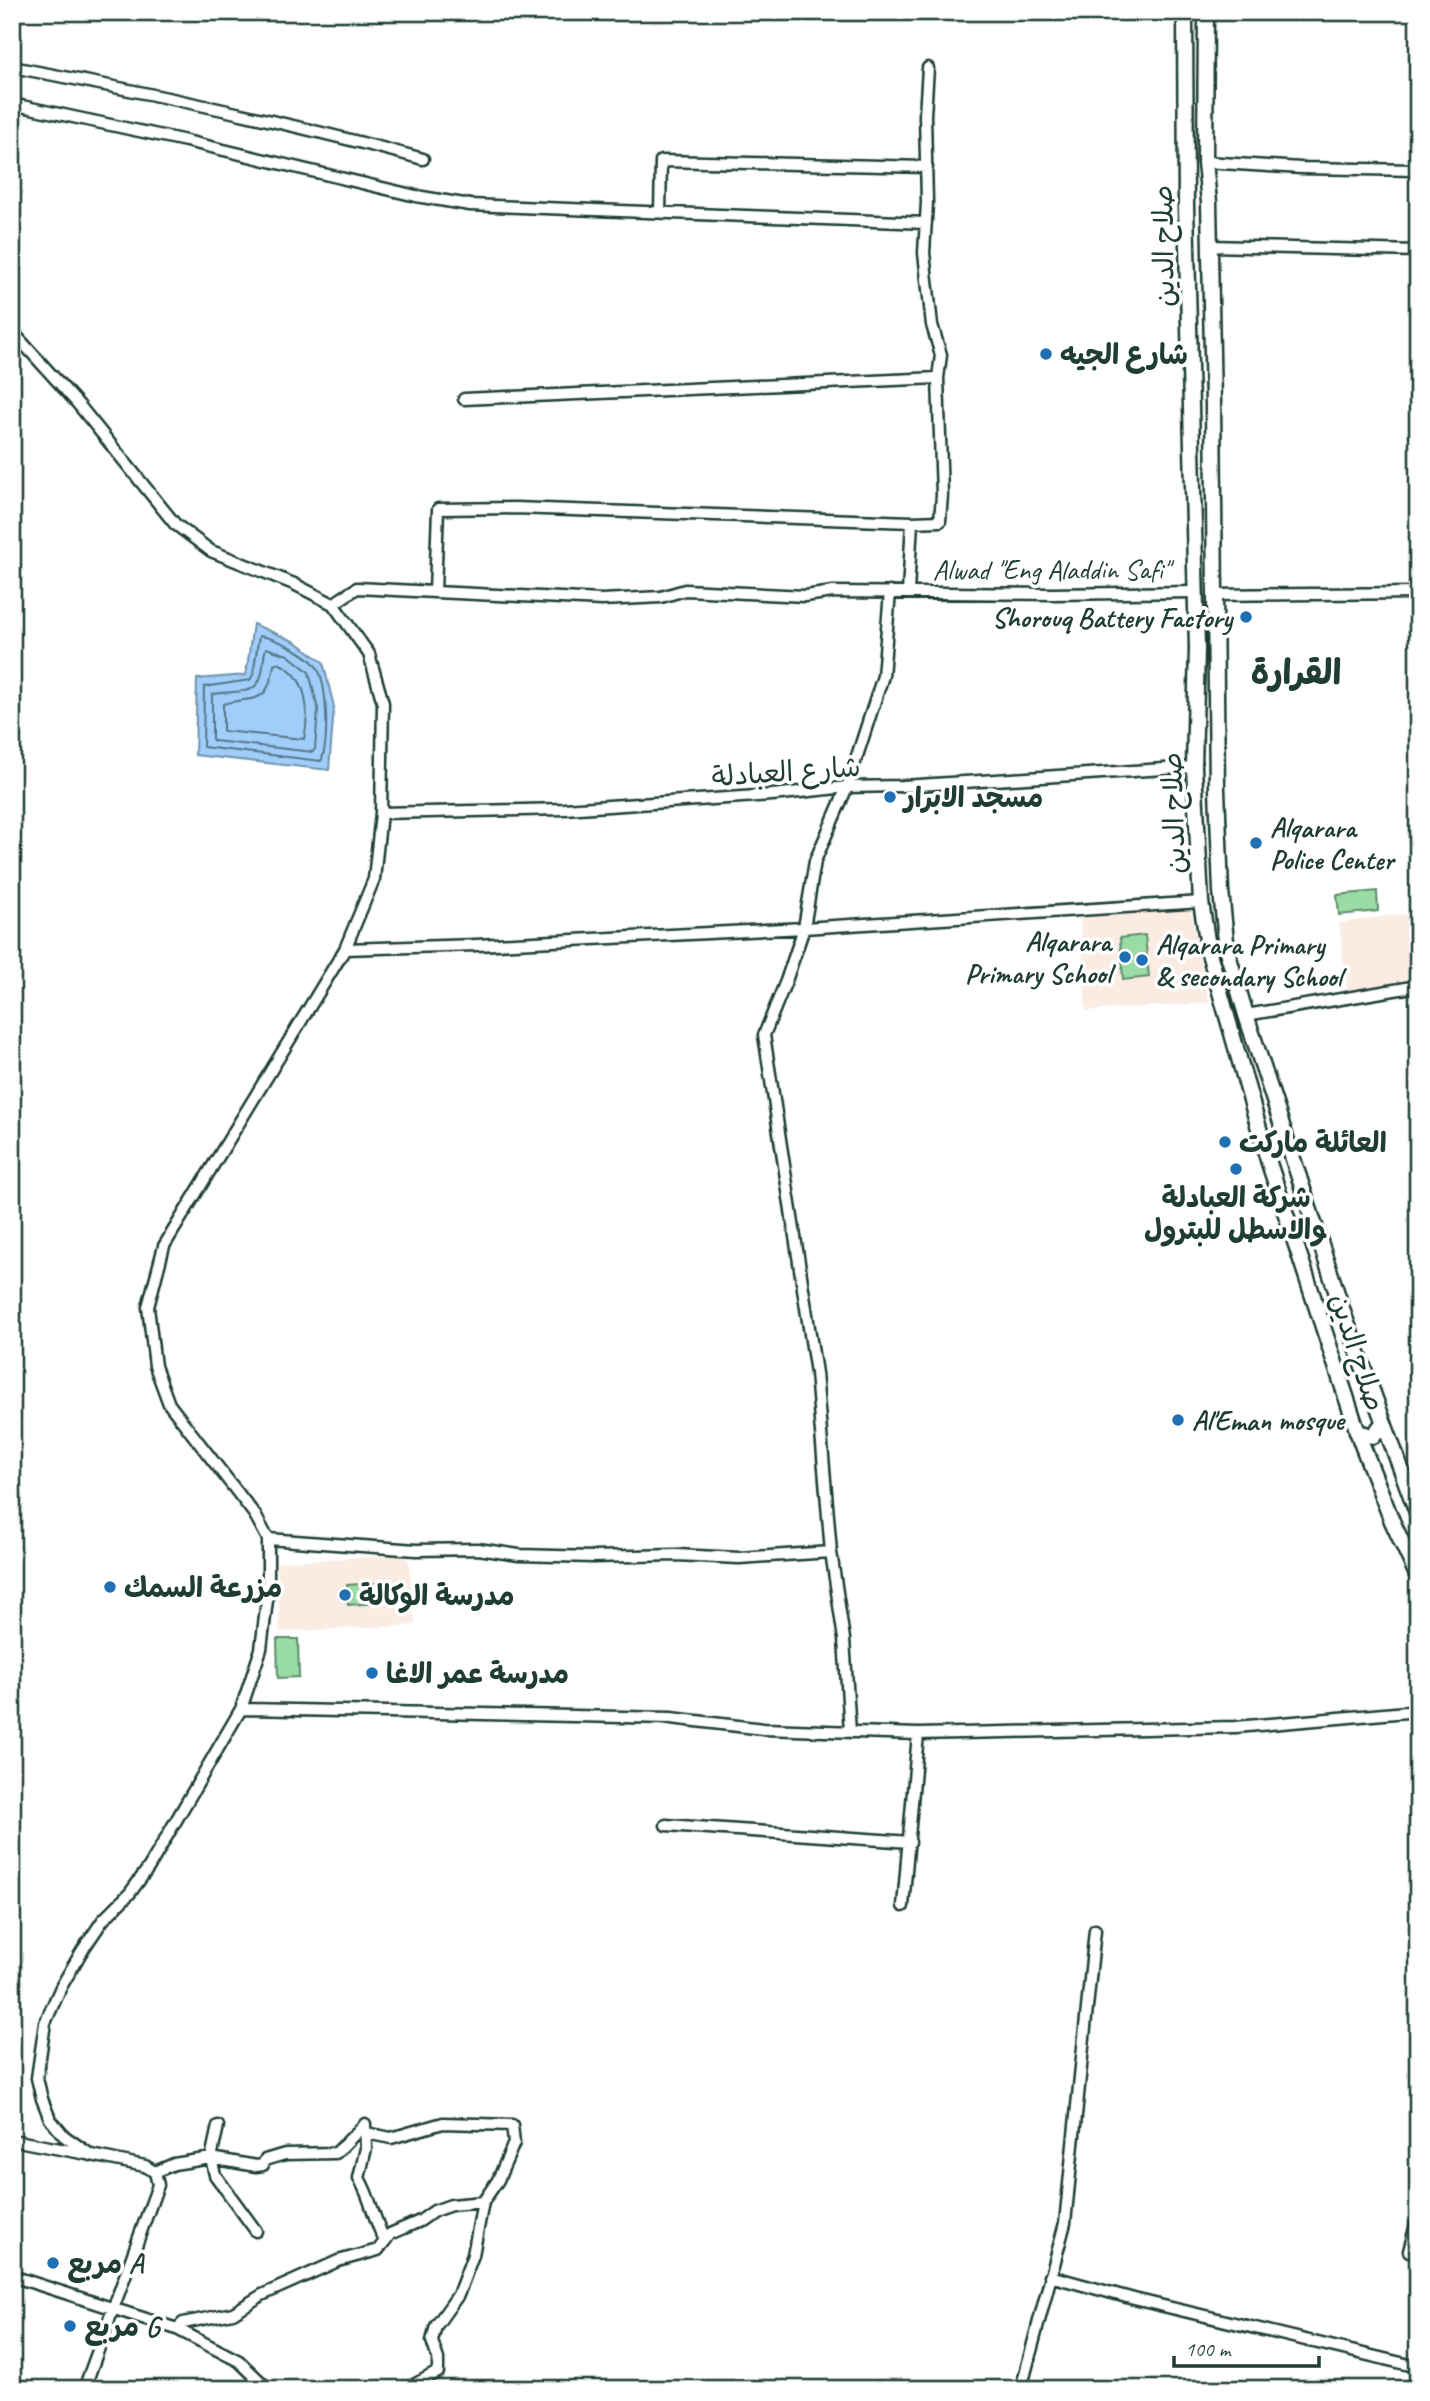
<svg xmlns="http://www.w3.org/2000/svg" width="1430" height="2401" viewBox="0 0 1430 2401" font-family="Caveat,'Playpen Sans Arabic',sans-serif">
<rect width="100%" height="100%" fill="#fff"/>
<filter id="ink" filterUnits="userSpaceOnUse"><feTurbulence type="fractalNoise" baseFrequency=".0143" numOctaves="2"/><feDisplacementMap in="SourceGraphic" scale="14" xChannelSelector="R" yChannelSelector="G"/><feConvolveMatrix kernelMatrix="1 2 1 2 8 2 1 2 1" color-interpolation-filters="sRGB"/></filter>
<g filter="url(#ink)">
<path fill="#faece2" d="M1190,906L1209,1003L1086,1011L1080,916Z
M1418,912V982L1348,994L1339,923Z
M401,1555L407,1559L409,1564L415,1625L280,1632L277,1564L278,1562Z"/>
<path fill="#9bdba5" stroke="#5d8c6c" stroke-width="2" d="M1377,891L1378,911L1339,915L1337,895Z
M1145,935L1149,977L1123,980L1120,938Z
M377,1583L379,1603L348,1605L347,1585Z
M277,1639H298L299,1677L278,1678Z"/>
<path fill="#a1cdfb" stroke="#6d93ab" stroke-width="2" d="M253,624L296,642L323,662L334,707L329,770L195,755L197,679L246,675Z"/>
<g fill="none" stroke-linecap="round" stroke-linejoin="round">
<path stroke="#537784" stroke-width="2" d="M259,636C274,637 307,653 316,666C328,683 329,743 321,761L203,747L204,687L250,680L253,675Z
M266,648L288,655L309,672L318,709L315,749L313,752L214,741L212,739V695C228,689 256,698 261,676C264,667 263,657 266,648Z
M278,663C308,675 310,711 304,739L223,731V704C256,695 267,707 274,665Z"/>
<g stroke="#1f3d34" stroke-width="15">
<path id="minor" d="M12,67C150,93 288,122 423,159
M12,104L186,141L416,196L470,205L926,223
M1205,162L1301,168L1418,170
M660,212L661,161L927,167
M1210,246L1418,251
M12,331L78,404L175,524L211,551L294,584L333,604L369,654L383,703L381,813L374,879L345,949L164,1246L148,1307L155,1366L169,1404L255,1515L268,1539V1592L261,1649L241,1709L149,1867L130,1893L103,1920L82,1951L61,1987L45,2023L37,2078L42,2099L50,2119L64,2136L91,2155L145,2166L155,2172L158,2185L84,2389
M464,399L938,378
M912,522L515,508L438,509L435,592L602,600L661,597L685,590L805,596L833,592L1053,594L1195,592
M908,592L912,522L940,521L942,495L938,378L941,355L932,325L924,253L927,202L925,115L928,68
M1214,595L1418,593
M333,604L357,588L435,592
M381,813L564,809L772,795L847,787L903,786L1194,767
M345,949L477,945L804,928L1201,902
M1246,1015L1418,986
M268,1539L416,1550L478,1549L519,1555L593,1557L676,1555L739,1558L831,1552
M241,1709L671,1718L763,1729L918,1734L1236,1727L1418,1711
M850,1732L844,1639L831,1552L816,1373L764,1035L786,981L804,928L815,861L847,787L883,676L890,592
M666,1825L910,1842
M903,1906L918,1734
M218,2126L211,2158L215,2175L256,2231
M366,2133L391,2138L443,2123L512,2125L514,2143L498,2180L483,2202L473,2255L458,2295L436,2326L432,2341L438,2359V2372L406,2389
M12,2140L87,2154
M155,2172L174,2164L211,2158L256,2166L263,2165L265,2160L285,2154L336,2153L365,2124
M1418,2217L1409,2251L1418,2253
M385,2241L390,2234L420,2221L434,2211L451,2205L483,2202
M12,2276L177,2329L239,2361L268,2389
M1050,2276L1134,2299L1418,2367
M177,2329L183,2323L233,2313L262,2295L338,2261L378,2250L385,2241C374,2221 371,2198 359,2178L366,2148L365,2124
M1021,2389L1065,2223L1095,1930"/>
</g>
<g stroke="#1f3d34" stroke-width="19">
<path id="highway" d="M1185,12L1186,206L1197,648L1194,767L1201,902L1209,953L1268,1160L1361,1442L1392,1521L1418,1577
M1206,12L1205,162L1209,202L1213,404L1217,789L1221,891L1227,951L1246,1015L1344,1315L1418,1515
M1357,1432L1373,1436L1383,1423"/>
</g>
<use href="#minor" stroke="#fff" stroke-width="10"/>
<use href="#highway" stroke="#fff" stroke-width="14"/>
</g>
</g>
<g fill="#1f6fb2" stroke="#fff" stroke-width="2.5">
<circle cx="1046" cy="354" r="7"/>
<circle cx="1246" cy="617" r="7"/>
<circle cx="890" cy="797" r="7"/>
<circle cx="1256" cy="843" r="7"/>
<circle cx="1125" cy="957" r="7"/>
<circle cx="1142" cy="960" r="7"/>
<circle cx="1225" cy="1142" r="7"/>
<circle cx="1236" cy="1169" r="7"/>
<circle cx="1178" cy="1420" r="7"/>
<circle cx="110" cy="1587" r="7"/>
<circle cx="345" cy="1595" r="7"/>
<circle cx="372" cy="1673" r="7"/>
<circle cx="53" cy="2263" r="7"/>
<circle cx="70" cy="2326" r="7"/>
</g>
<g text-anchor="middle" stroke-width="7" stroke-linejoin="round" paint-order="stroke">
<g font-size="28" fill="#1f3d34" stroke="#fff">
<text transform="translate(1163 246) rotate(-91)" y="10">صلاح الدين</text>
<text x="1051" y="579">Alwad "Eng Aladdin Safi"</text>
<text transform="translate(786 771) rotate(-4)" y="10">شارع العبادلة</text>
<text transform="translate(1173 813) rotate(-92)" y="10">صلاح الدين</text>
<text transform="translate(1358 1352) rotate(72)" y="10">صلاح الدين</text>
</g>
<g font-size="28" font-weight="bold" fill="#1f3d34" stroke="#fff" text-anchor="start">
<text x="1060" y="364">شارع الجيه</text>
<text x="1232" y="627" text-anchor="end">Shorouq Battery Factory</text>
<text x="904" y="807">مسجد الابرار</text>
<text x="1270" y="837">Alqarara<tspan x="1270" dy="32">Police Center</tspan></text>
<text x="1111" y="951" text-anchor="end">Alqarara<tspan x="1111" dy="32">Primary School</tspan></text>
<text x="1156" y="954">Alqarara Primary<tspan x="1156" dy="32">&amp; secondary School</tspan></text>
<text x="1239" y="1152">العائلة ماركت</text>
<text x="1236" y="1207" text-anchor="middle">شركة العبادلة<tspan x="1236" dy="32">والاسطل للبترول</tspan></text>
<text x="1192" y="1430">Al'Eman mosque</text>
<text x="124" y="1597">مزرعة السمك</text>
<text x="359" y="1605">مدرسة الوكالة</text>
<text x="386" y="1683">مدرسة عمر الاغا</text>
<text x="67" y="2273">مربع A</text>
<text x="84" y="2336">مربع G</text>
</g>
<g font-size="35" font-weight="bold" fill="#1f3d34" stroke="#fff">
<text x="1296" y="684">القرارة</text>
</g>
</g>
<rect width="1430" height="2401" fill="none" stroke="#fff" stroke-width="42"/>
<rect x="21" y="21" width="1388" height="2359" fill="none" stroke="#1f3d34" stroke-width="2.5" filter="url(#ink)"/>
<path d="M1174 2356v10h145v-10" fill="none" stroke="#1f3d34" stroke-width="3.5"/>
<text x="1185" y="2356" font-size="21" fill="#1f3d34" stroke="#ffffff" stroke-width="5" paint-order="stroke">100 m</text>
</svg>
